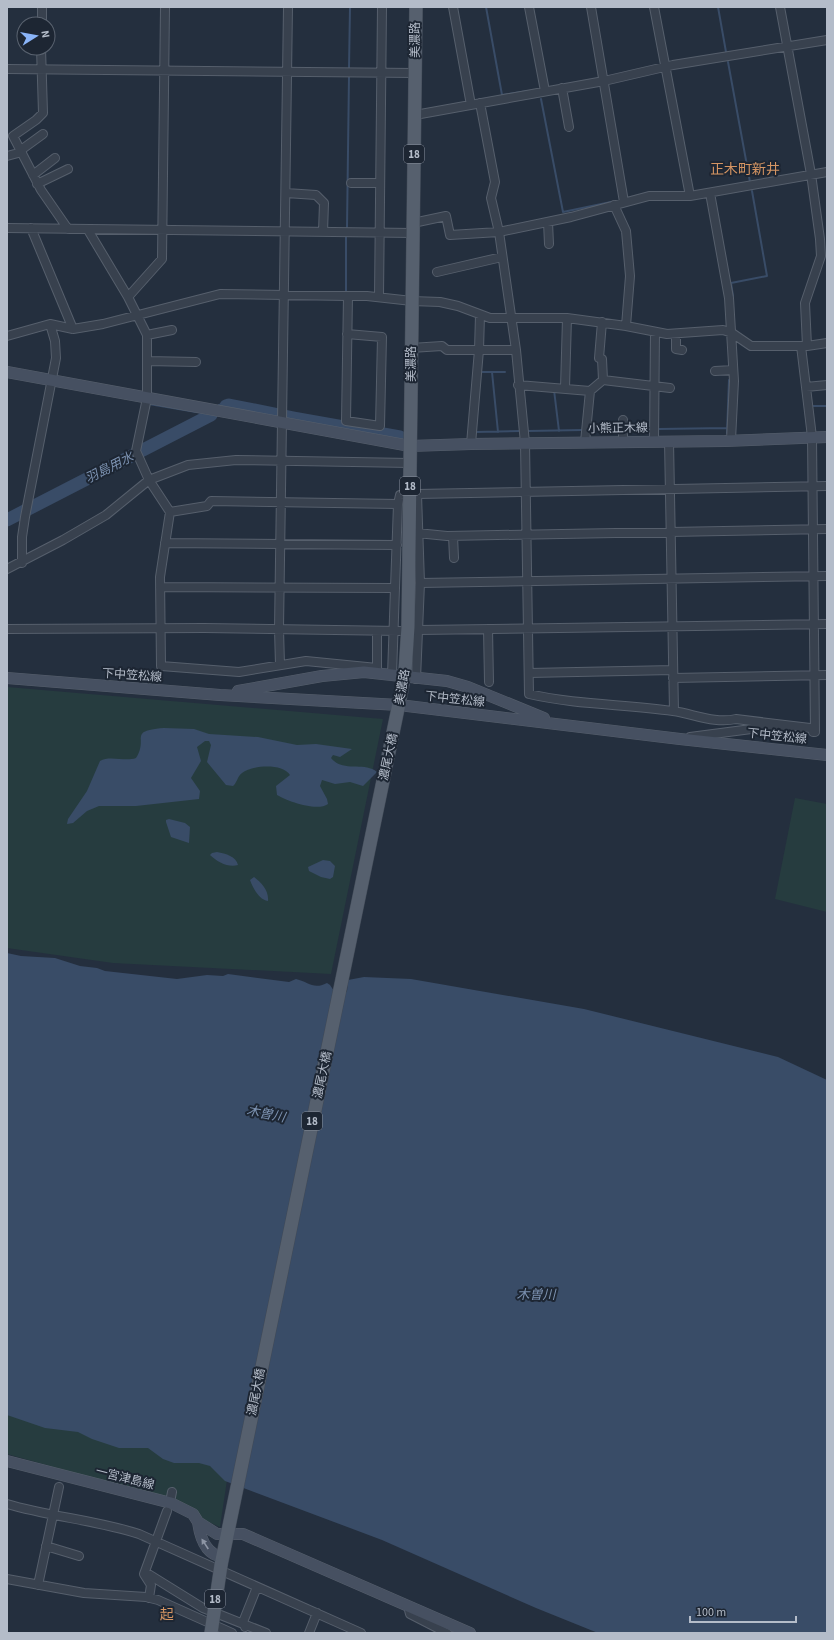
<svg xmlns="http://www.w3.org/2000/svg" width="834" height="1640" viewBox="0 0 834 1640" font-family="'Source Sans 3','Noto Sans JP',sans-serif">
<rect width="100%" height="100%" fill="#242f3e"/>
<path fill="#263c3f" d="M7,687L383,719L331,974L113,963L7,948Z
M795,798L827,804V912L775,899Z
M7,1407L135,1441L209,1465L227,1480L220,1527L204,1520L176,1501L7,1454Z"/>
<path fill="#394c67" d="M164,728L194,729L209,734L258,737L297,745L316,744L352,749L340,757L333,755L331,758C343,773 364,761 377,772L363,786L350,782L335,784L322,780L320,786L327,799L328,804C317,812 287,801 277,795L276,786L290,775C283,763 252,765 242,773C237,777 237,783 233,786L226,785L207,762L211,745L209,741H205L197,747L201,761L191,778L200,791L199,799L136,806H99L87,811L73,823L67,824L68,819L87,791L100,761C110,755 125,762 136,758C149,738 127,731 164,728Z
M169,819L185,823L190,827L189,843L171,837L166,822V820Z
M217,852C226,854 236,856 238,865C229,868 217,862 210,855L212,853Z
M323,860L330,861L335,866L333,877L330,879L321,877L309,871L308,867Z
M254,877C262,883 269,891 268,901C259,900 253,888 250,880Z
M7,953L21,956L55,958L80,966L97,968L105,971L177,979L207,975L223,976L228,974L289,982L296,979C309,982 313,990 327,983L330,985L334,991L345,993L347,991L348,980L364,977L411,979L584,1009L778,1057L827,1080V1633H598L536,1608L382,1540L225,1481L210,1466L199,1463H174L163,1459L148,1448H119L92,1439L78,1432L45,1428L7,1415Z"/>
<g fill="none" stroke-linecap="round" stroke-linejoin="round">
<path stroke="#394c67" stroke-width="2" d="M486,7L502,95L528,91
M718,7L726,52
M728,62L750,182
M349,68L350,7
M541,99L563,212L611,202
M347,227L349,76
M346,291V235
M733,296L731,283L767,276L752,191
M482,372H492
M554,390L559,431
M149,404L202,413
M219,405L231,402L280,412
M813,406H827
M284,412L344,423
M659,429L727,428
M589,430H617
M629,430L649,429
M528,431L582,430
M475,432L520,431
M498,432L492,372H505
M727,433L729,380"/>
<path stroke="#394c67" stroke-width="13" d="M226,406L229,405L294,418L400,437
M7,520L211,415"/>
<g stroke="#565f6c" stroke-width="10">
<path id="street" d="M453,7L471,105
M529,7L545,91
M591,7L624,202
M654,7L690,196
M780,7L811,174L820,239L821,256L805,303L807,346
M42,24V7
M41,48L43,113L36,120L13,136L41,190L68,229
M7,69L415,73
M562,88L569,127
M480,103L495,182L491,198L499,232L516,350L525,443L529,694C577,705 625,704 673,711C694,714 715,724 736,719L810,728L815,732
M415,115L604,81L673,65L827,40
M21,150L43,134
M7,156L22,152
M33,175L55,158
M351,183H380
M37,184L68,169
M286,193L316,195L324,203L323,232
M710,193L729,298L734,381L731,440
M614,205L626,231L630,276L626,326
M548,222L549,244
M413,223L446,216L450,235L499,232L571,217L649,196H690L827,172
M7,228L413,233
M31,228L73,329
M88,230L128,297L147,335V398L136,451L149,480L170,512
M437,272L502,257
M348,296H367L412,301L440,302L458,306L490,318H567L626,326L667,334L723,330L732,333L751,346H807L827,343
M128,297L162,259L165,7
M379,297L382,7
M602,322L599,358L602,359L603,380
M676,334V349L682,350
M147,335L172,330
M7,336L50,324L73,329L103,324L220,294L348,296L346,421L380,426L382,337L347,334
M801,346L812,437L815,732H813
M411,348L442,346L447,350H516
M147,361L196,362
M715,371L733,370
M518,385L590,391L603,380L670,388
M806,387L827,385
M565,388L567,318
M654,441L655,332
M669,441L674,711
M585,442L590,391
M623,442V420
M471,444L479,350L480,315
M398,504L400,495L412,493
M417,533L447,536L827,529
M453,536L454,558
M165,543L397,545
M22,563V537L25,517L56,358L55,341L50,324
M7,569L63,540L106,515L149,480L188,465L236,460L410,463
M420,583L827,576
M160,587L395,588L398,504L211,501L207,506L170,512L160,577L161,666L239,672L306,661L377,668V631
M7,629L204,628L400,631
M488,629L489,682
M419,630L827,624
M280,665L279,629L288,7
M529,673L673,670
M392,675L395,588
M673,678L827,675
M416,679L420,583L417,494L827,486
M690,737L759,728L786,730
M171,1497L172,1492
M7,1504C51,1517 96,1520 139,1534L361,1633
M46,1546L79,1556
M145,1572L203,1608L266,1633
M7,1579L84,1593L146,1597L158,1600L232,1633
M38,1585L59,1487
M149,1598L151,1585L144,1574L167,1511
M408,1606L410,1614L447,1633
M245,1627L243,1622L257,1587
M309,1633L317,1613"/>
</g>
<g stroke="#565f6c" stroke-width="12">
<path id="secondary" d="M7,372L410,446L471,444L725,441L827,437
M7,678L220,695L399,705L680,739L827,755
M238,691L322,676L364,672L447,681L468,687L544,718
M7,1461L171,1503L193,1514L198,1522L217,1534H243L470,1633
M198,1522C200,1537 205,1555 223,1557"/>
</g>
<g stroke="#414a57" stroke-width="14">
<path id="primary" d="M405,671L408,627L416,7
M221,1565L402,689"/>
</g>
<use href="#street" stroke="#38414e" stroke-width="8"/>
<use href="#secondary" stroke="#465061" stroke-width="11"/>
<use href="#primary" stroke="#56606e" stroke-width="13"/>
<g stroke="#414a57" stroke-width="14" stroke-linecap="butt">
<path id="primary-bridge" d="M402,689L405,671
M211,1633L221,1565"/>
</g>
<use href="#primary-bridge" stroke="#56606e" stroke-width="13"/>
</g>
<defs><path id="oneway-solid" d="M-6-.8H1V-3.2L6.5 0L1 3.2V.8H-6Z"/></defs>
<use fill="#8e96a5" href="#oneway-solid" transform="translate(205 1544) rotate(-123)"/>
<g text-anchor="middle" stroke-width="4" stroke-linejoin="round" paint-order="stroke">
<g fill="#1d2633" stroke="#878f9c" stroke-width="1">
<rect x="404" y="145" width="20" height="18" rx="3"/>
<rect x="400" y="477" width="20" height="18" rx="3"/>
<rect x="302" y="1112" width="20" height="18" rx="3"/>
<rect x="205" y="1590" width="20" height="18" rx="3"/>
</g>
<g font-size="11" font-weight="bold" fill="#b4bcc9">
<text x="414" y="158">18</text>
<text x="410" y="490">18</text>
<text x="312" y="1125">18</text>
<text x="215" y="1603">18</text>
</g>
<g font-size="12" fill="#b4bcc9" stroke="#1d2633">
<text transform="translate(415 40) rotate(-90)" y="4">美濃路</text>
<text transform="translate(411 364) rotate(-90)" y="4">美濃路</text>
<text transform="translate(618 428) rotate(-1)" y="4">小熊正木線</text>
<text transform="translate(132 675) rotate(4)" y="4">下中笠松線</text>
<text transform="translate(402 687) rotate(-80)" y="4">美濃路</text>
<text transform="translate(455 699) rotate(6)" y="4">下中笠松線</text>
<text transform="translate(777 736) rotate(6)" y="4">下中笠松線</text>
<text transform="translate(388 757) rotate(-78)" y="4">濃尾大橋</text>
<text transform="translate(322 1075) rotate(-78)" y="4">濃尾大橋</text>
<text transform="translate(256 1392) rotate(-79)" y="4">濃尾大橋</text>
<text transform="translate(125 1478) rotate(14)" y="4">一宮津島線</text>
</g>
<g font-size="13" font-style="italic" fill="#7c92b1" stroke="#1d2633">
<text transform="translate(109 467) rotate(-27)" y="5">羽島用水</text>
<text transform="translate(266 1113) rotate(11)" y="5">木曽川</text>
<text x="536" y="1299">木曽川</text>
</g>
<g font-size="14" fill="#d59563" stroke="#1d2633">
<text x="745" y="174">正木町新井</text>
<text x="167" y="1619">起</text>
</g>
</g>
<rect width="834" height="1640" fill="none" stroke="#b4bcc9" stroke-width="16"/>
<g transform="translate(36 36) rotate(79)"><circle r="19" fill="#1d2633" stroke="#59626f"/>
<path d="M0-3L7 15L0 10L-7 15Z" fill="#8ab4f8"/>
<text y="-6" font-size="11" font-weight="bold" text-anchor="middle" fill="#b4bcc9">N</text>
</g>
<path d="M690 1616v6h106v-6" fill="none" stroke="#b4bcc9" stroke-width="2"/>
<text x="696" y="1616" font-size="12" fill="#b4bcc9" stroke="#1d2633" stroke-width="3" paint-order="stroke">100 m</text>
</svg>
